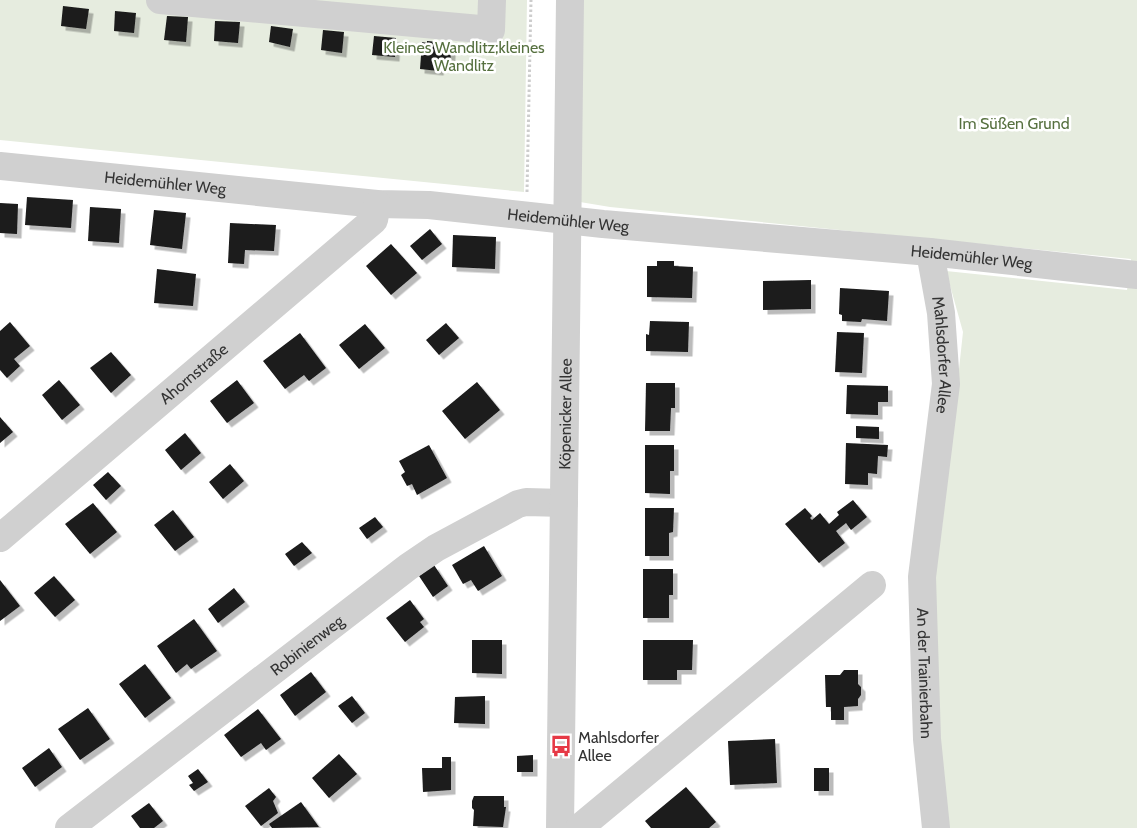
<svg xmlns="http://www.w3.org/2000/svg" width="1137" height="828" viewBox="0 0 1137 828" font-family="Cabin,sans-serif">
<defs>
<filter id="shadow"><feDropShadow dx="4.5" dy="4.5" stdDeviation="0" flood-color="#0004"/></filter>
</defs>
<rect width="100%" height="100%" fill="#fff"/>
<path fill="#e6ecdf" d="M0,0H527L524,192L0,140Z
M577,0H1137V828H942L931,601L942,526L963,332L946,271L1127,290L1131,259L610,207L574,201Z"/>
<path fill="#1a1a1a" filter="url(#shadow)" d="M63,6L89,9L86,29L61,26Z
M115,11L136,13L134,33L114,31Z
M167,16L188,17L186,42L164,40Z
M215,21L240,22L238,43L214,41Z
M271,26L293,29L290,47L269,42Z
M323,30L344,32L342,53L321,50Z
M374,36L396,38L395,57L372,55Z
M427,41L452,43L450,63L441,62L439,71L420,69L422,42L427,43Z
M27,197L73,200L71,228L25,225Z
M0,203L18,204L17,234L0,233Z
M90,207L121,209L119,243L88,241Z
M154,210L186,213L182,249L150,245Z
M230,223L276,225L274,251L245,250L244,264L228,263Z
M430,229L442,244L422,260L410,246Z
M453,235L496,237L495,269L452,267Z
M391,244L417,273L391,295L366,266Z
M657,261H674V266L693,267L692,298L647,297V266H657Z
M157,269L196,274L193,306L154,303Z
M811,280V309L763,310V281Z
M840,288L889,291L887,321L862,319L861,322L842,321V315L839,314Z
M650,321L689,322L688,352L646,351V334L649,335Z
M10,322L30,346L14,359L20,366L7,378L0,370V331Z
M446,323L459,338L439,355L426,340Z
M365,324L385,348L359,369L339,345Z
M837,332L864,333L862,373L835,372Z
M300,333L326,368L309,381L304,375L285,389L263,361Z
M111,352L131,375L111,393L90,368Z
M59,380L80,405L62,420L42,395Z
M237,380L254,403L227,423L210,401Z
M477,382L500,410L465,439L442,411Z
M646,383H675V408H671L670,431H645Z
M847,385L888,386V402H878V415L846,414Z
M0,417L13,432L0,443Z
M856,426L879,427V439L856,438Z
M185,433L201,453L181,470L165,450Z
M846,443L888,445L887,457L878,456L877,474L868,473V485L845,484Z
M429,445L447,478L417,495L412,484L407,486L401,475L405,472L399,461Z
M645,445H674V471H670V494L645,493Z
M230,464L244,481L223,499L209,482Z
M108,472L121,486L106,500L93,485Z
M853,500L867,517L851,530L846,523L836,531L845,543L819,563L785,524L805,508L812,516L810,518L812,520L820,513L829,524L839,515L837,512Z
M93,503L117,532L90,554L65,524Z
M645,508H674L673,532L669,533V556H645Z
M173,510L194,537L175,551L154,525Z
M375,517L383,527L367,539L359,528Z
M302,542L312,553L294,566L285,554Z
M484,546L502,576L478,591L471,580L463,584L452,565Z
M434,565L448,586L433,597L419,576Z
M643,569H673V595H669V618H643Z
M54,576L75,600L55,617L34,593Z
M0,580L20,606L0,621Z
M234,588L245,602L218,623L208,609Z
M410,600L424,619L420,622L424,627L405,642L386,618Z
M194,619L217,651L191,669L187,664L176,673L157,646Z
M472,640H502V674L472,673Z
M643,640H693L692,670H677V680H643Z
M145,664L171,698L145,718L119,684Z
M844,670H858V684L861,687V695L858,699V706L844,707V720H831V707H826L825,675H840Z
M311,672L326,692L295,716L280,695Z
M352,696L365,713L352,723L338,706Z
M485,696V724L454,723L455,697Z
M88,708L110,739L80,760L58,729Z
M258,709L281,739L266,750L261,743L241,757L224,735Z
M775,739L777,783L730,785L728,741Z
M49,748L62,767L35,787L22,768Z
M339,754L357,774L329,798L312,778Z
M533,755V772H517V756Z
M442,757H451V790L423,792L422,768H442Z
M814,768H829V791H814Z
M198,769L208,782L194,791L189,785L193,783L188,776Z
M686,787L716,822L709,828H651L645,821Z
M269,788L276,797L273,801L278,813L261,826L245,806Z
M474,796H504V807H506L503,827L473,826L474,810L472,808V801Z
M301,802L319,827L272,828L269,824Z
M149,803L163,821L154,828H140L131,816Z"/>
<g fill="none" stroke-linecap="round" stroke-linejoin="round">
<path stroke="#cdcdcd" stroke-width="3" stroke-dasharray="2.5 2.5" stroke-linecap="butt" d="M527,192L531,0"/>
<g stroke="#d0d0d0" stroke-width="28">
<path d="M160,0L491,30L492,0"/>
<path id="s1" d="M0,166L377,204L429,205L603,224L930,252L1137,275"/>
<path id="s2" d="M930,252L941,313L946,384L922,577L927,739L936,828"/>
<path id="s3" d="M0,538L374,220L377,204"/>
<path id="s4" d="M69,828L408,567L436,548L518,504L526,502L564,503"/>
<path id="s5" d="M560,828L570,0"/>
<path d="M579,828L872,585"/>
</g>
</g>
<defs>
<g id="bus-bare" transform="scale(1.725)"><path d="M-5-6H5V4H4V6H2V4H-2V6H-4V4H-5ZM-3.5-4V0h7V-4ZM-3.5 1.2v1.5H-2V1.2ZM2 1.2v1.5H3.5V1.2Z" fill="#e63946" stroke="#fff" stroke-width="2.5" paint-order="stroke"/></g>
</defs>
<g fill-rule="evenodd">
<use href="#bus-bare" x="561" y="746"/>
</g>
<g text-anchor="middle" stroke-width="5" stroke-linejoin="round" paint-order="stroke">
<g font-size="16" fill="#56703f" stroke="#fff">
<text x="464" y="53">Kleines Wandlitz;kleines<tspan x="464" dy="18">Wandlitz</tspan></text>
<text x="1014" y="129">Im Süßen Grund</text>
</g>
<g font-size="16" fill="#333" stroke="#fff">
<text dy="6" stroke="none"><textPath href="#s1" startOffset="166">Heidemühler Weg</textPath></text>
<text dy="6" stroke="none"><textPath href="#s1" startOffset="571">Heidemühler Weg</textPath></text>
<text dy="6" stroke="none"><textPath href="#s1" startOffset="976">Heidemühler Weg</textPath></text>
<text dy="6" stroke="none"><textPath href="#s2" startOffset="104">Mahlsdorfer Allee</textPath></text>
<text dy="6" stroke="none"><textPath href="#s3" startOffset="254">Ahornstraße</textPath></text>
<text dy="6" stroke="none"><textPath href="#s5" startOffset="414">Köpenicker Allee</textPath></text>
<text dy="6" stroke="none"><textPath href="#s4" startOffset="300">Robinienweg</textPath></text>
<text dy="6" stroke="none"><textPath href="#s2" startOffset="424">An der Trainierbahn</textPath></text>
</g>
<g font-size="16" fill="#333" stroke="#fff" text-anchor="start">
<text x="578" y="743">Mahlsdorfer<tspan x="578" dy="18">Allee</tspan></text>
</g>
</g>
</svg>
